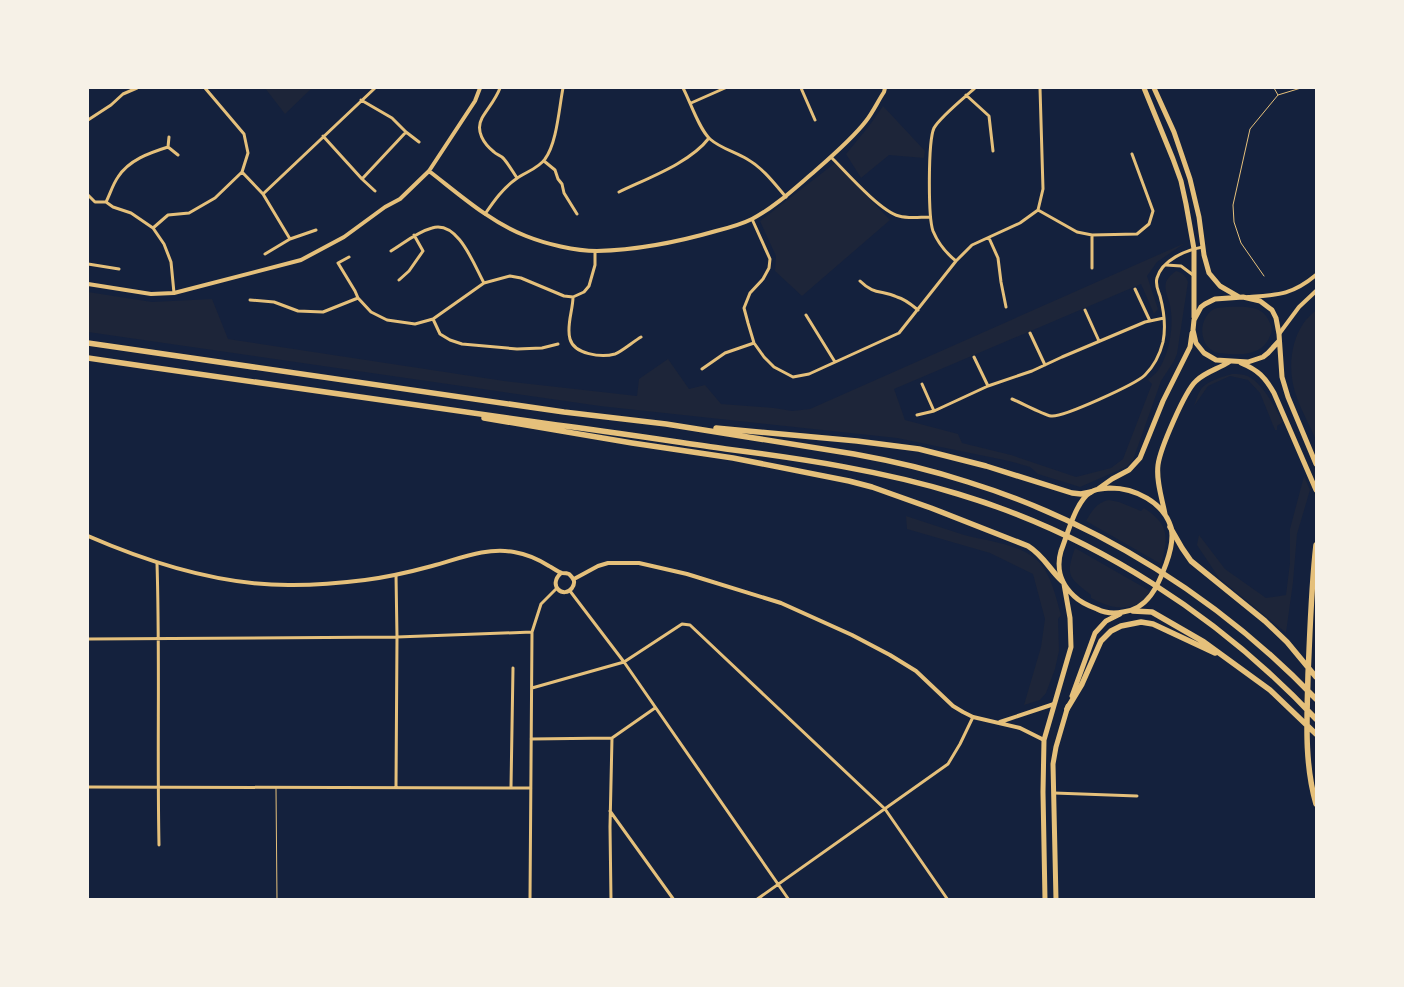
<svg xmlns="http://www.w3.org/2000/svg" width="1404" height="987" viewBox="0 0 1404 987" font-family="'Work Sans',sans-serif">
<rect width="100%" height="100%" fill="#14213d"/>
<path fill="#1d2539" d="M265,88H312L285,114Z
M883,106L925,151L924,158L889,155L861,178L846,154L869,126Z
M835,163L890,220L802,296L775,271L776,256L760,221Z
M1185,243L1157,262L1147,276L1158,309L1154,314L1141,284L894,389L905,420L958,434L962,443L1011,455L1076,477L1111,468L1123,459L1152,384L1148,380C1152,376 1157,373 1159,369C1170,351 1174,326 1170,305C1168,298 1164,290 1166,282C1168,277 1172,274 1176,271C1183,273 1186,276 1188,282L1177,354L1174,361L1161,381L1133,460L1126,467L1080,487L1038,474L1030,467L1009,461L897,438L600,406L88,332V292L152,302L212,299L228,339L504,381L637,396L639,379L668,359L689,389L705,385L721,404L774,408L792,411L810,409Z
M1226,307C1242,307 1262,304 1269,321C1272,327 1273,330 1270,336C1263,354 1245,355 1228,354C1223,353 1217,354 1213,351C1198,343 1199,317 1214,309C1217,307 1222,308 1226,307Z
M1316,310V440C1310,426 1302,412 1297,398C1288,375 1289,345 1303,324C1306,319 1312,314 1316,310Z
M1232,374C1238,374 1246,374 1251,378C1266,388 1274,407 1283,422L1277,426V430H1275L1260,393L1248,380L1230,376L1208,386L1194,406C1196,401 1197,395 1200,391C1205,381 1222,377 1232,374Z
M1304,476L1310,490L1297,534L1293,582L1286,633L1219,578L1197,545L1199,535L1225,569L1266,598L1286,595L1290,563V529Z
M1109,500L1119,502L1141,511L1144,508C1169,524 1169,537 1161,564L1086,521C1091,512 1097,502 1109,500Z
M906,516C925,522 945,529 964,535C987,541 1022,544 1039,562C1052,576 1056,598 1061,615L1058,619L1059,651L1055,669L1046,693L1040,700L1024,705L1041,647L1045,619L1033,574L990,553L907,529Z
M1075,548L1150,591C1148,594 1146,598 1143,601C1140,603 1136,605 1132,606C1116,610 1105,605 1091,598V595C1069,577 1065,577 1075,548Z"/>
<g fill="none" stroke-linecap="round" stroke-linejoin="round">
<path stroke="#e5c07b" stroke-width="1" d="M1278,95L1301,88
M1264,276L1241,243L1234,222L1233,205L1250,129L1278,95L1274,88
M276,788L277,900"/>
<path stroke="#e5c07b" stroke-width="3" d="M205,88L244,134L248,153L242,172L263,194L290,239
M500,88C496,99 488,108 482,118C475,131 484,144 494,152C497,155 501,155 504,159C509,165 513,172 517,178
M683,88C690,101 699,129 710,139C720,148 735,152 747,159C763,168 774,183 786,197
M801,88L815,120
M966,95L989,116L993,151
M361,100L392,118L406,132L419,142
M691,103L725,88
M88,120L111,105L123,94L137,88
M323,136L362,179L375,191
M169,137L168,147L178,155
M831,157C846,172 880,211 899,216C909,219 920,217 930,217
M544,161L555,170L558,179L562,184L564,193L577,214
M362,179L406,132
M619,192C648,178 690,163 709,138
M263,194L375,88
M88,195L95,202H106L113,207L131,213L153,228L164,244L171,262L174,293
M106,202C110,194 113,184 118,177C129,160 149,153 168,147
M1038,210L1077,232L1092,235L1137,234L1149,224L1153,211L1132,154
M485,214C494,201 503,188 516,179C525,172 538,169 545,159C557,143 559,108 563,88
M752,219L770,259L769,268L763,279L750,293L744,308L748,323L754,343L764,357L774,367L793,377L809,374L899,333L956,261L972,245L1020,223L1038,210L1043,189L1040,88
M153,228L168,215L189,213L215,198L242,172
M1092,235V268
M989,238L998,258L1001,282L1006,307
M391,251C404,243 417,232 432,228C458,220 474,265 484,283
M265,254L290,239L316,230
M349,257L338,263L355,291L358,298L371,312L387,320L415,324L433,319L484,283L510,276L521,278L564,296L573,297L584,292L589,286L595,265V251
M956,261C946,253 938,243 933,231C928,217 928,141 934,128C940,117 965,97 975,88
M88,264L119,269
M1166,265L1181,266L1193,275
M399,280L409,271L423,251L414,235
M860,281C874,295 882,290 897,297C905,299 912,305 918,310
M1135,289L1150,321
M573,297C573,310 566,326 570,339C574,354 601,358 615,354C621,352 634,341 641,337
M250,300L274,302L298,311L323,312L358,298
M1085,310L1099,341
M806,315L835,362
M433,319L440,334L450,340L462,344L517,349L542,348L558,344
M1030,333L1045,365
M974,357L988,386
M702,369L725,353L754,343
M922,384L934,411
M1012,399C1022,403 1042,414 1051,416C1062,418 1136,384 1145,375C1154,366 1160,354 1163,342C1166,327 1164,311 1160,296C1158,290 1155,285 1157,278C1162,260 1186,250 1203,247
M917,415L934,411L988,386L1032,371L1062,357L1145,322L1164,318
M157,563C160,657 157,751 159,845
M570,591L624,662L789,900
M88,639L397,637L532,632
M532,688L624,662L682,624L690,625L885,809L948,900
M531,739L612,738L655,708
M88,787L531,788
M396,787L397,637L396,575
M511,787L513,668
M1054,793L1137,796
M610,811L674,900
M530,900L532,632L541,604L557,588
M611,900L610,827L612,738
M756,900L948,764L960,744L973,717"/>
<path stroke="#e5c07b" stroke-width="4" d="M429,171C460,195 490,222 526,236C546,244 575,251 597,251C636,250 678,242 716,231C728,228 740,225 752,219C775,207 795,188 815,171C831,157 853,138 866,121C873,112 878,101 884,92L885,88
M88,284L151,294L174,293L301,260L344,237L385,207L400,199L429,171L475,101L480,88
M1248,297C1278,295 1292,295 1316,275
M1279,334L1299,307L1316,291
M88,536C150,563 225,586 293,585C317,585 341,583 365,580C388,577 410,572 432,566C459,559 485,547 514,552C526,554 538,559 549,566C553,568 558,572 562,573C565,573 567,573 569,574C574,579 576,582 572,588C564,599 547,586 561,573
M574,579L598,566L608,563H639L687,574L781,603L852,635L890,655L916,671L953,706L963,712L973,717L1020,728L1044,740
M1000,722L1054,704"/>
<path stroke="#e5c07b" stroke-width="5" d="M1144,88L1173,159L1181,181L1186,204L1194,249V317
M1154,88L1174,132L1190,179L1199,217L1204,255L1209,273L1220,286L1239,297
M1279,341L1268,353L1263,357L1248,362L1216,360L1204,353L1196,343L1193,330L1194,320L1201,307L1205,304L1215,299L1243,297L1260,301L1272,310L1276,318L1279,334L1282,377L1288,397L1316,464
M1241,363C1258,370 1265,377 1274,393L1316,490
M1110,488C1135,488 1163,502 1171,527C1174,539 1170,553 1166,564C1158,586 1148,609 1123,612C1114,614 1105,613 1097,609C1089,606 1080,602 1074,596C1061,584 1056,568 1061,551C1067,536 1076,500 1091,492C1097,488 1104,489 1110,488Z
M1098,489L1112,479L1129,470L1140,458L1163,401L1190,347L1192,333
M1165,514C1162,498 1156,481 1158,465C1160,449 1185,391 1196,381C1205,372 1218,369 1229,362
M1072,696L1095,633L1106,621L1120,614
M1045,900L1043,792L1044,740L1071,647L1070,618L1064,584
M1056,900L1053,764L1056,747L1068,706"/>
<path stroke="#e5c07b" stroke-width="5.5" d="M88,343L564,412L666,424L854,454C893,461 931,470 968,482C1100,523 1221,600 1316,699
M88,358C244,381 400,403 557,425C613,432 670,441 726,449C804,459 883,471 958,494C1095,535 1219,616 1316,719
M484,418L632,443L733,458L849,481L872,487L931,508L1028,546C1044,556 1049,569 1062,581
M716,428L857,441L919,449L986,466L1072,493L1081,494L1091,492
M1170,527L1182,548L1191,561L1265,621L1287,642L1316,677
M1316,545C1311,589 1310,632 1308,675C1307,719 1304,762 1316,804
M1133,611L1152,612L1204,642L1270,690L1316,734
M1067,709L1082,684L1101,641L1111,631L1121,626L1141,622L1153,624L1215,653"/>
</g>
<rect width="1404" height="987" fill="none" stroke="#f6f1e7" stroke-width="178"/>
</svg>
